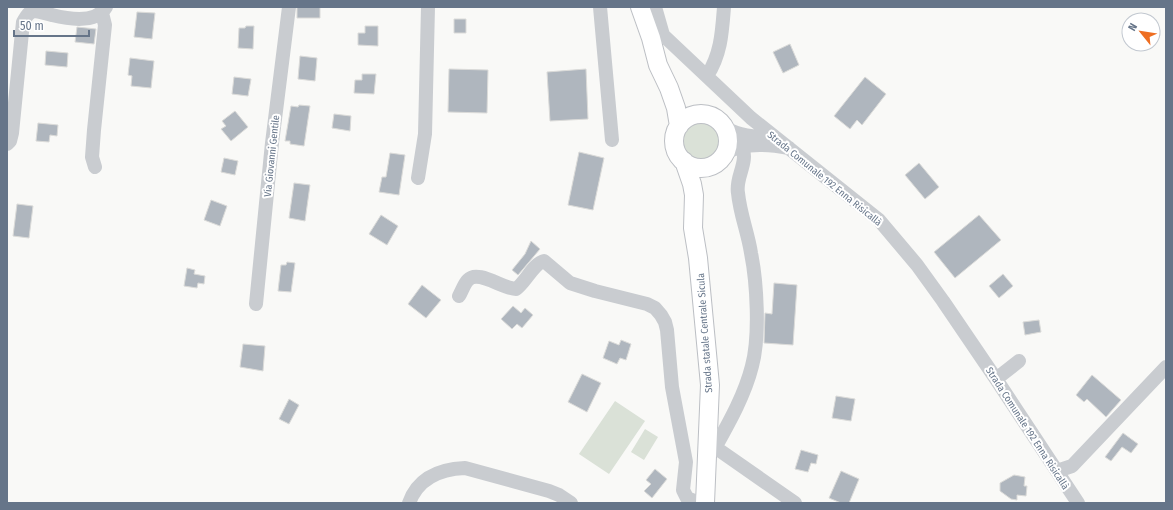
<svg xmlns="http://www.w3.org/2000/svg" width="1173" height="510" viewBox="0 0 1173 510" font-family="'Fira Sans Condensed',sans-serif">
<rect width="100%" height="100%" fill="#f9f9f7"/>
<path fill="#dae1d7" d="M678 140a23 23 0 1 1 46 0a23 23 0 1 1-46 0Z
M615,401L645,421L609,474L579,454Z
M645,429L658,437L644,460L631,452Z"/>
<path fill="#afb6be" stroke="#dbdbd9" d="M297,7H320V18H297Z
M137,12L155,13L152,39L134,37Z
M454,19H466V33H454Z
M246,26H254L253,49L238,48L239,28H245Z
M365,26H378V46L358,45V33H365Z
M77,27L96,29L94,44L75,42Z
M790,44L799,65L783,73L773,52Z
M46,51L68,53L67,67L45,65Z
M300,56L317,58L315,81L298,79Z
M130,58L154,61L151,88L131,86L132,76L128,75Z
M449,69L488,70L487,113L448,112Z
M586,69L588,119L550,121L547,72Z
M362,74H376L374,94L354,93L355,80H362Z
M234,77L251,79L248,96L232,94Z
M865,77L886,94L862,125L857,120L850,129L834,116Z
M299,105L310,106L304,146L290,144V141H285L291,106L298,107Z
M235,111L248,127L231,141L221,129L226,126L222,121Z
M334,114L351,116L350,131L332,128Z
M38,123L58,125L57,136L50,135L49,142L36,141Z
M579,152L604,158L593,210L568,205Z
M390,153L405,155L399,195L379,192L382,177H386Z
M224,158L238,161L235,175L221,172Z
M919,163L939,187L925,199L905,175Z
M294,183L310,185L305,221L289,218Z
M211,200L227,206L220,226L204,220Z
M17,204L33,206L29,238L13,236Z
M381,215L398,226L387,245L369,234Z
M979,215L1001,240L955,278L934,252Z
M531,241L540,249L518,275L512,270L525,254Z
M287,262L295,263L291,292L278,291L281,265H286Z
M187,268L195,270L194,274L205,276L204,284L198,283L197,288L184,286Z
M1003,274L1013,286L999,298L989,286Z
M774,283L797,285L793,345L764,343L765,313L772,314Z
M422,285L441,300L426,318L408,304Z
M513,306L521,313L525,308L533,315L522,328L517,324L512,329L501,319Z
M1039,320L1041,332L1025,335L1023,322Z
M621,340L631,344L626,360L620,358L617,364L603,358L609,341L619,345Z
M243,344L265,346L263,371L240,367Z
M582,374L601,383L587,412L568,402Z
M1092,375L1121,400L1106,417L1087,399L1084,402L1076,395Z
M836,396L855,399L851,421L832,418Z
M289,399L299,405L289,424L279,419Z
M1123,433L1138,444L1131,453L1122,447L1111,461L1105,457Z
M801,450L818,455L816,464L811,463L808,472L795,469Z
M655,469L667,479L652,498L644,491L651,484L646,480Z
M841,471L859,479L849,503H841L829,498Z
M1014,475L1025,477L1024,486H1027L1026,496L1017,495V500L1011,499L1000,491V483Z"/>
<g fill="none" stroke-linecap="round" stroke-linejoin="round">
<g stroke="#bcbfc4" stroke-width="20">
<path id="major" d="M640,7L651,38L658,65L669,88L676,108L679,126
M674 141a27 27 0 1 1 54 0a27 27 0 1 1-54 0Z
M684,161L692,184L694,195L693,228L698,258L710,385L705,503"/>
</g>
<path stroke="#c9ccd0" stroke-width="14" d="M600,7L612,140
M655,7L663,35L751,118L879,220L917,265L943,301L996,379L1078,503
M707,76C721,54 722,33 724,7
M724,127C739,136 754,137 770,137
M7,144L10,141L12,133L23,22C26,17 28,12 34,11C39,11 46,14 52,15C68,19 96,24 106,7
M724,154C742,142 768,144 789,148
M95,167L92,157L94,130L105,25L102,13
M418,178L425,134L428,7
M459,296C462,291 464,284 468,280C478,269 503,289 516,289C525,283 534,263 544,261L570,283L595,291L647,304L655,308L661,315L665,322L667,330L672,387L686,462L683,490L687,498L699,503
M256,304L272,143L289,7
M996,379L1019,361
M707,446H716C730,421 745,394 752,366C760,336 757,283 751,253C748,233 740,214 738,193C735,177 749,163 742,146
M716,446L719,450L795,503
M1057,471L1072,466L1166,367
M409,503C418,478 440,469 465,468L549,491L559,495L571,503"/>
<use href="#major" stroke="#fff" stroke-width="18"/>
</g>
<g text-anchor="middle" stroke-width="4" stroke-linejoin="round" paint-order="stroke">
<g font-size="10" fill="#667589" stroke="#fff">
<text transform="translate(271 156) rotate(-84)" y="4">Via Giovanni Gentile</text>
<text transform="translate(825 178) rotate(39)" y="4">Strada Comunale 192 Enna Risicallà</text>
<text transform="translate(704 333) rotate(-94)" y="4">Strada statale Centrale Sicula</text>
<text transform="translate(1028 428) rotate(57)" y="4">Strada Comunale 192 Enna Risicallà</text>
</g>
</g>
<rect width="1173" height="510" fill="none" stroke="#667589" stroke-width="16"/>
<g transform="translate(1141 32) rotate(300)"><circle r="19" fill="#ffffff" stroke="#c2c8d0"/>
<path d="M0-3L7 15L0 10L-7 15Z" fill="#ee6e22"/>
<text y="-6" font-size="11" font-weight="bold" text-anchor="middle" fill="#667589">N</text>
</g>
<path d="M14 30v6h75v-6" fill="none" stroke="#667589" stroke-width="2"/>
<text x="20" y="30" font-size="12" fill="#667589" stroke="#ffffff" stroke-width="3" paint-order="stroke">50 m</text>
</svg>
